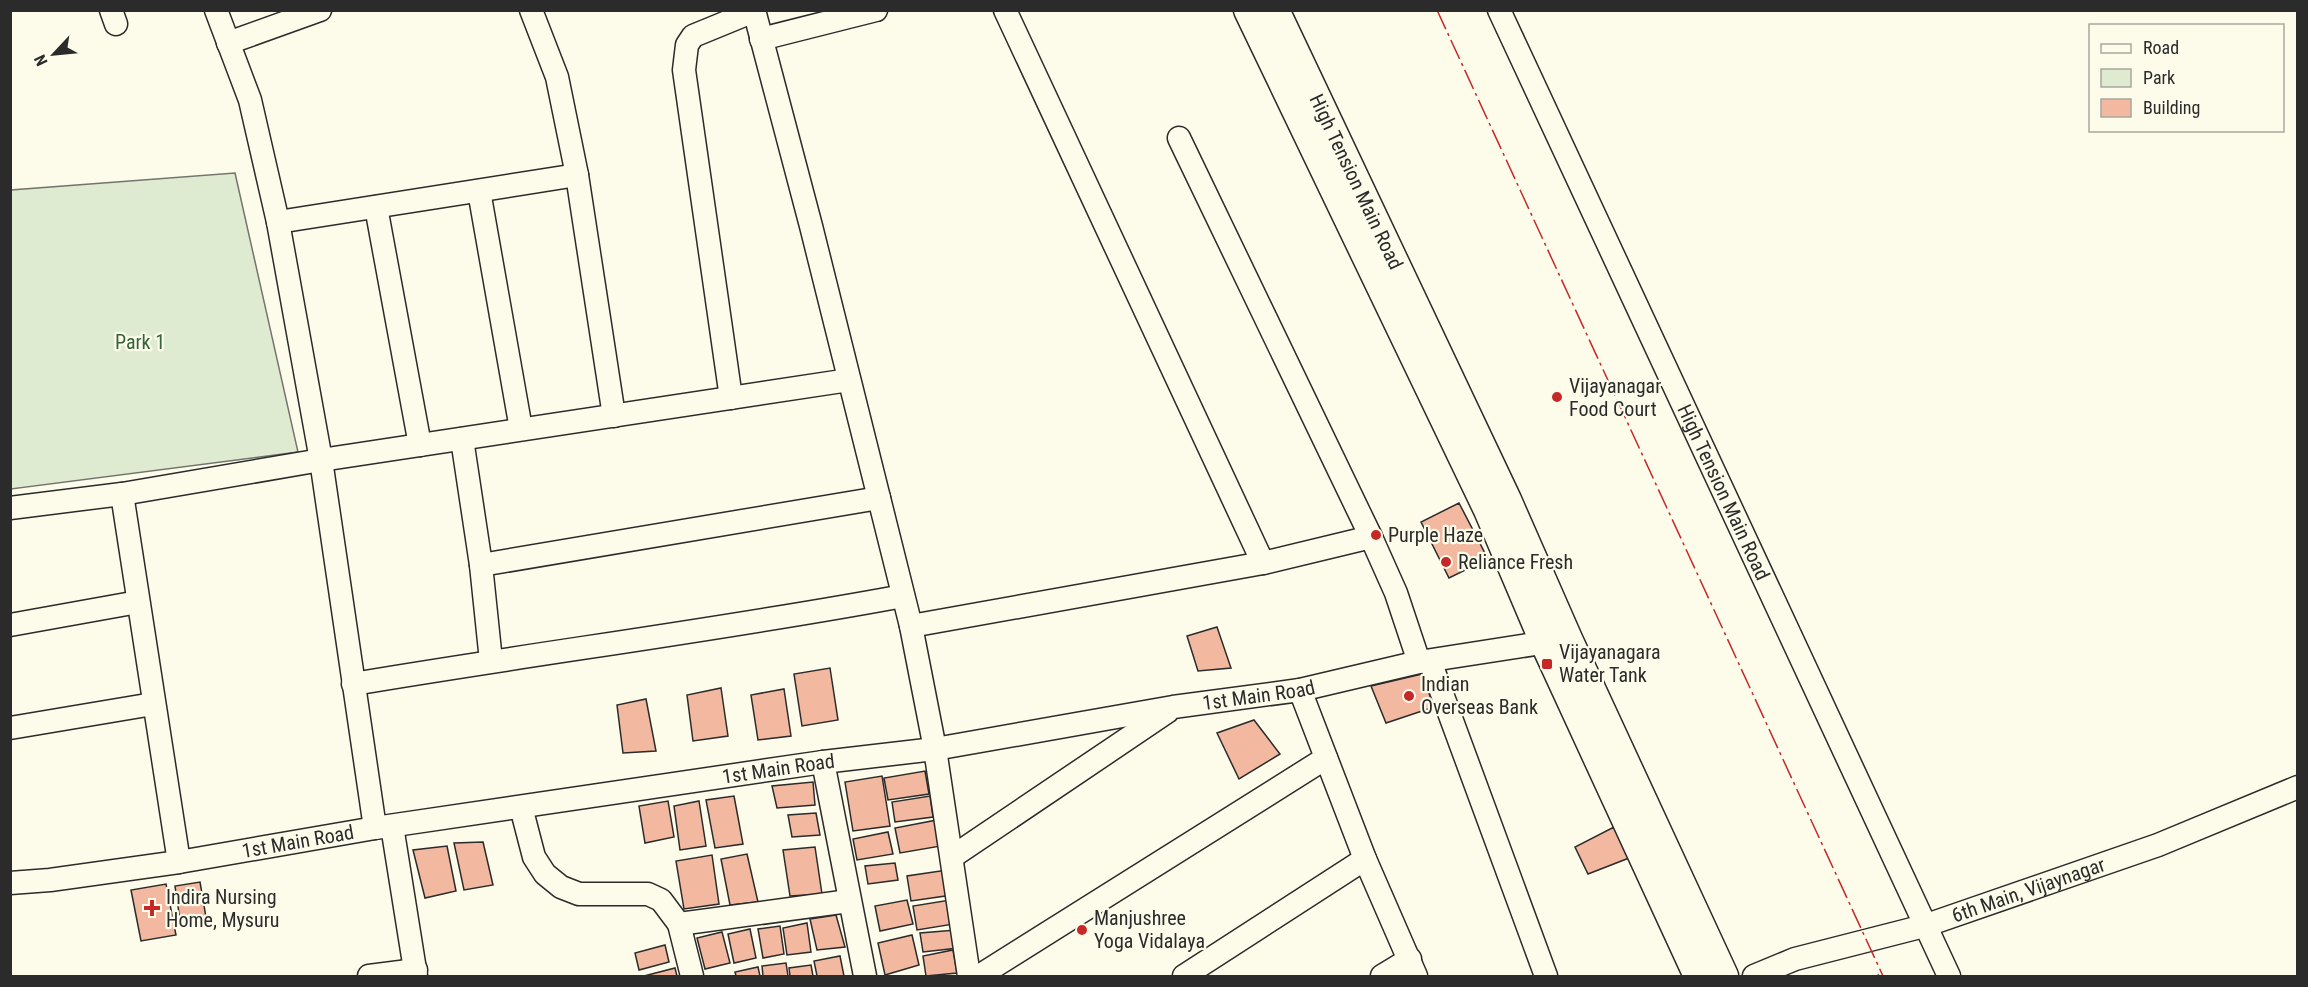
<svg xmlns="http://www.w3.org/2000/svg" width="2308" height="987" viewBox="0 0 2308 987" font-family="'Roboto Condensed',sans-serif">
<rect width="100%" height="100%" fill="#fdfbea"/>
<path fill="#deebd1" stroke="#74746e" stroke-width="1.5" d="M235,173L298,452L11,489V190Z"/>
<path fill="#f2b8a0" stroke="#2b2b2b" stroke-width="1.5" d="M1459,503L1488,559L1449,578L1421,522Z
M1217,627L1231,668L1198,671L1187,636Z
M830,668L838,720L802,726L794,674Z
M1422,674L1434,707L1386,723L1371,686Z
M721,688L728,736L693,741L687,695Z
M784,689L791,736L758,740L751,695Z
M646,699L656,751L623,753L617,705Z
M1254,720L1280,754L1239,779L1217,733Z
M925,771L929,794L888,800L884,778Z
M882,776L890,826L853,831L845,782Z
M813,782L815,805L777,808L772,786Z
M734,796L743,844L715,848L706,800Z
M930,796L933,817L895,822L892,802Z
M668,801L674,837L645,843L639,806Z
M699,801L706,846L680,850L674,806Z
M816,813L820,835L792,837L788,815Z
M937,820L941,846L900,853L895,828Z
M1614,827L1629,858L1588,874L1575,847Z
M888,832L893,854L857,860L853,839Z
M483,842L493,885L464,890L454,843Z
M447,846L456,891L425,898L413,850Z
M815,847L822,894L790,896L783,850Z
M747,854L758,902L730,905L721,859Z
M712,855L719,904L684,909L676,861Z
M895,863L898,880L868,884L865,866Z
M947,870L952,895L911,901L907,876Z
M200,882L207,923L181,927L175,886Z
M166,884L176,935L141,941L131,890Z
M907,900L913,924L880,931L875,906Z
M950,900L954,924L917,930L913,906Z
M836,915L845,947L817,950L810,919Z
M807,923L811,952L787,955L783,928Z
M780,926L784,954L763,958L758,929Z
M750,929L756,958L734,963L728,934Z
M956,930L958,948L923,952L920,933Z
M722,932L730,963L705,969L697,938Z
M912,935L919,965L885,975L878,943Z
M665,945L669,962L639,970L635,953Z
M953,950L957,973L926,976L923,956Z
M840,956L844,976H817L814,961Z
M786,963L788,976H763L762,966Z
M811,965L813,976H790L789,968Z
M758,967L760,976H736L735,972Z
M675,968L677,976H644Z"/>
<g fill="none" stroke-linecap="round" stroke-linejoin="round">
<g stroke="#2b2b2b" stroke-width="25">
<g id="minor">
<path d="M111,10L116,24"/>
<path d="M216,10L250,100L278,222L321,460L375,828"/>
<path d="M531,10L557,77L577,175L614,416"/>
<path d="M754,10L811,226L911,626L935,749L969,976"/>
<path d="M1005,10L1263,563"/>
<path id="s1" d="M1499,10L1949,976"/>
<path d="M761,39L876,10"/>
<path d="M228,43L320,10"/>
<path d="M1179,138L1371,537L1396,593L1419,662"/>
<path d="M479,191L521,429"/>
<path d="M376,207L420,445"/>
<path d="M278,222L577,175"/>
<path d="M731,398L684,70L687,45L693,36L754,11"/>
<path d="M462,439L481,565L491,661"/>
<path d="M122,494L179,862"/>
<path d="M10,508L122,494L321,460L849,380"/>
<path d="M481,565L879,498"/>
<path d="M10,625L138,602"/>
<path d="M911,626L1263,563L1371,537"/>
<path d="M1430,661L1546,976"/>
<path d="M353,684C536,653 721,630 903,596"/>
<path d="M1300,690L1365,859L1416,976"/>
<path d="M10,728L153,704"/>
<path d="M823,762L865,976"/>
<path d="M521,807L534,857L545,874L561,887L579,894H648L661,900L679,924L692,976"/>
<path d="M392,826L416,976"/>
<path d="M952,857L1167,712"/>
<path id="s2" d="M10,883L50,880L179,862L375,828L823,762L935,749L1173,707L1300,690L1419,662L1561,640"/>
<path d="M679,924L849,901"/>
<path d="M369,976L416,970"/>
<path d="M979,976L1326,758"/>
<path d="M1184,976L1365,859"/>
<path d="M1382,976L1410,959"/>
<path id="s3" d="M1754,976L1795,959L1924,926L2158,845L2298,787"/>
</g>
</g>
<g stroke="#2b2b2b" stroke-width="31">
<g id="major">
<path d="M1248,10L1488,510L1545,644L1698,976"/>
<path id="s4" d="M1275,10L1507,500L1568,639L1724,976"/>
</g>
</g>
<path stroke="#6a6964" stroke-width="4" stroke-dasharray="4.5 3" stroke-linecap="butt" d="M1877,975L1878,976"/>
<use href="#minor" stroke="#fdfbea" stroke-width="22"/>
<use href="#major" stroke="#fdfbea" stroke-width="28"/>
<path stroke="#c62828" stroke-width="1.5" stroke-dasharray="21 4.5 3 4.5" stroke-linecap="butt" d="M1437,10L1883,976"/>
</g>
<g fill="#c62828" stroke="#fdfbea" stroke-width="2">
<circle cx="1557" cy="397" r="6"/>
<circle cx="1376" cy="535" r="6"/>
<circle cx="1446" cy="562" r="6"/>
<rect x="1541" y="658" width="12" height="12" rx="3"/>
<circle cx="1409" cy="696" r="6"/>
<path d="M149 899h6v6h6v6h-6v6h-6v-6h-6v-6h6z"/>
<circle cx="1082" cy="930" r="6"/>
</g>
<g text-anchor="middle" stroke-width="4.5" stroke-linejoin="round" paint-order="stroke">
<g font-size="20" fill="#2b2b2b" stroke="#fdfbea">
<text dy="7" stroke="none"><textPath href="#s4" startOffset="190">High Tension Main Road</textPath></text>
<text dy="7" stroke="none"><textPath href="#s1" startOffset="532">High Tension Main Road</textPath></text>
<text dy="7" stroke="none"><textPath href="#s2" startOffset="1263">1st Main Road</textPath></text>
<text dy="7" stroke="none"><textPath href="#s2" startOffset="777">1st Main Road</textPath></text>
<text dy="7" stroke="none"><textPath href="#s2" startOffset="291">1st Main Road</textPath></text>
<text dy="7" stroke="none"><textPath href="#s3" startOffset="288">6th Main, Vijaynagar</textPath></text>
</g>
<g font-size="20" fill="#34623c" stroke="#fdfbea">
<text x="140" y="349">Park 1</text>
</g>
<g font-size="20" fill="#2b2b2b" stroke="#fdfbea" text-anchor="start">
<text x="1569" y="393">Vijayanagar<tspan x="1569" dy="23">Food Court</tspan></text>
<text x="1388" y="542">Purple Haze</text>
<text x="1458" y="569">Reliance Fresh</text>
<text x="1559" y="659">Vijayanagara<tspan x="1559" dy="23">Water Tank</tspan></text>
<text x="1421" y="691">Indian<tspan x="1421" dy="23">Overseas Bank</tspan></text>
<text x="166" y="904">Indira Nursing<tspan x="166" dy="23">Home, Mysuru</tspan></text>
<text x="1094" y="925">Manjushree<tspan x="1094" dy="23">Yoga Vidalaya</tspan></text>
</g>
</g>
<rect width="2308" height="987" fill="none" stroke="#2b2b2b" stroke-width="24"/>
<rect x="2089" y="24" width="195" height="108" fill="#fdfbea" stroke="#a9a89e" stroke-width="1.5"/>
<rect x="2101" y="44" width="30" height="9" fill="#fdfbea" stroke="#a9a89e" stroke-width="1.5"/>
<text x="2143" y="54" font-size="18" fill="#2b2b2b">Road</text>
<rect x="2101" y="69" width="30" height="18" fill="#deebd1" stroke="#a9a89e" stroke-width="1.5"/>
<text x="2143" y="84" font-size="18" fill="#2b2b2b">Park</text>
<rect x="2101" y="99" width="30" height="18" fill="#f2b8a0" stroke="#a9a89e" stroke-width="1.5"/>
<text x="2143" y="114" font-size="18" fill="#2b2b2b">Building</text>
<g transform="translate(54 54) rotate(244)" stroke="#fdfbea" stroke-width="4.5" paint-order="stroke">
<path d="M0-4.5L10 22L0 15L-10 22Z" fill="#2b2b2b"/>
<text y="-9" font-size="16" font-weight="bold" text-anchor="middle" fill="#2b2b2b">N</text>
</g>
</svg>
